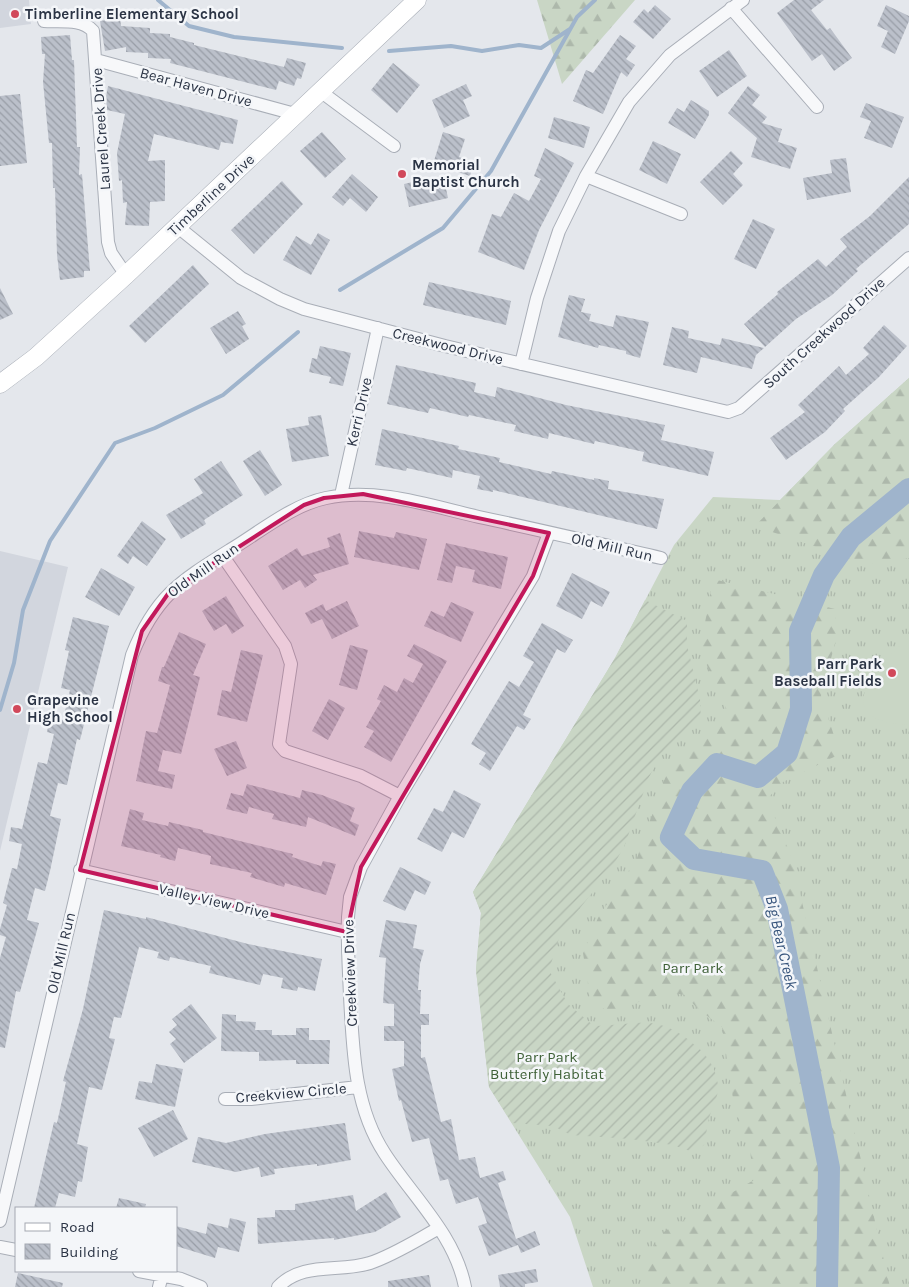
<svg xmlns="http://www.w3.org/2000/svg" width="909" height="1287" viewBox="0 0 909 1287" font-family="Karla,sans-serif">
<defs>
<pattern id="grass-tufts" width="24" height="20" patternUnits="userSpaceOnUse" patternTransform="scale(1.25)"><rect width="24" height="20" fill="#c9d6c5"/><path d="M3 7l-1-3M5 7V3M7 7l1-3M15 17l-1-3M17 17v-4M19 17l1-3" fill="none" stroke="#adb8ab"/></pattern>
<pattern id="forest-firs" width="22" height="20" patternUnits="userSpaceOnUse" patternTransform="scale(1.25)"><rect width="22" height="20" fill="#c9d6c5"/><path d="M5 1l3.5 6h-7zM16 11l3.5 6h-7z" fill="#adb8ab"/></pattern>
<pattern id="garden-furrows" width="10" height="10" patternUnits="userSpaceOnUse" patternTransform="scale(1.25)"><rect width="10" height="10" fill="#c9d6c5"/><path d="M-1 1l2-2M0 10L10 0M9 11l2-2" fill="none" stroke="#adb8ab"/></pattern>
<pattern id="building-back-hatch" width="6" height="6" patternUnits="userSpaceOnUse" patternTransform="scale(1.25)"><rect width="6" height="6" fill="#bbc0ca"/><path d="M-1 5l2 2M0 0l6 6M5-1l2 2" fill="none" stroke="#989da6"/></pattern>
</defs>
<rect width="100%" height="100%" fill="#e4e7ec"/>
<path fill="#d2d6de" d="M0,0H29L31,24L0,28Z
M0,551L68,567L0,851Z"/>
<path fill="url(#grass-tufts)" d="M909,378V1287H593L570,1217L489,1087L476,970L481,913L473,892L615,658L674,545L713,497L780,500L835,444Z"/>
<path fill="url(#forest-firs)" d="M537,0H635L562,84Z
M909,378V558L874,564L854,560L755,526L835,444Z
M713,579L835,609L837,636L821,696L840,754L783,782L767,799L792,858L890,1287H645V1259L665,1231L754,1180L750,1151L734,1105L722,1027L698,1009L685,995L668,992L612,1011L601,1008L590,997L583,953L598,918L637,858L667,772L730,717L700,650Z"/>
<path fill="url(#garden-furrows)" d="M645,600L687,621V645L700,699L701,722L662,753L649,777L624,847L611,869L561,932L549,970L568,1004L594,1026C638,1025 658,1012 696,1046C708,1056 716,1068 718,1085C719,1096 712,1108 709,1118C707,1127 706,1136 704,1145L693,1152L673,1145L630,1139L571,1135L553,1126L512,1123L489,1087L476,970L481,913L473,892L615,658Z"/>
<path fill="#c9d6c5" d="M909,638V725C899,724 884,723 875,718C841,698 892,652 909,638Z"/>
<g fill="none" stroke-linecap="round" stroke-linejoin="round">
<path stroke="#9fb4cc" stroke-width="4" d="M158,0L189,26L234,37L342,48
M389,51L451,46L482,51L519,45L541,48L570,29
M340,290L443,228L491,171L577,17L595,0
M0,710L14,663L23,610L50,541L115,443L155,428L223,395L298,332"/>
<path stroke="#9fb4cc" stroke-width="22" d="M827,1287L829,1168L777,909L762,871L694,859L671,837L692,791L717,764L758,777L787,753L801,709L800,631L824,575L851,537L909,489"/>
</g>
<path fill="url(#building-back-hatch)" d="M794,0H824L811,10L827,30L830,28L852,58L834,71L822,54L812,61L777,13Z
M655,5L671,19L653,39L633,22L644,9L648,13Z
M886,5L909,16V21L895,54L881,47L888,31L877,26Z
M120,18L121,26L150,28V33L170,34V37L194,43V45L284,67L287,58L306,63L301,79L297,78L294,86L279,81L276,90L170,63L171,59L148,58V53L126,52V47L105,51L100,21Z
M70,35L72,60H74L77,147H80L79,175L82,174L90,271H84V277L60,280L57,255L55,188H53L52,143H49L43,82L45,54H42L41,37Z
M620,35L636,46L626,59L635,65L627,77L621,72L603,114L573,101L586,70L593,73Z
M729,50L747,76L717,97L699,71Z
M393,63L420,85L397,113L371,90Z
M466,84L472,96L463,100L470,116L444,128L432,100Z
M108,86L238,120L233,144L221,142L219,150L154,134L148,161L165,160V201L150,202L149,226L125,225L127,202L123,203L122,180L119,181L117,153L125,114L107,110L106,97Z
M748,86L760,95L752,105L767,117L762,123L782,129L778,142L797,148L790,169L751,157L757,138L728,113Z
M20,94L27,163L0,166V96Z
M691,100L709,111V115L695,139L668,123L677,108L684,112Z
M866,103L904,117L892,148L864,138L871,121L860,117Z
M554,117L590,127L584,148L548,138Z
M322,132L346,159L325,178L300,151Z
M443,132L465,139L459,157L474,162L470,176L433,164Z
M653,141L681,154L667,184L639,170Z
M545,148L574,163L539,230L524,270L478,252L492,214L501,217L514,193L529,201L541,179L534,176Z
M731,151L743,163L733,174L743,185L723,205L700,182Z
M846,158L851,192L807,200L803,178L832,173L830,160Z
M352,174L378,197L366,212L350,198L343,206L332,197Z
M909,177V224L856,269L858,271L832,295L796,319L765,347L744,324L778,294L777,292L818,259L826,267L847,247L840,239L870,216Z
M430,178L432,187L445,184L448,198L409,207L404,184Z
M282,181L303,204L254,254L231,230Z
M753,219L775,229L756,269L734,259Z
M318,233L330,240L311,275L283,260L296,236L311,245Z
M193,265L209,284L145,343L129,326Z
M429,282L511,301L506,325L423,305Z
M0,288L13,314L0,320Z
M569,295L585,299L581,312L591,314L589,321L613,327L616,315L649,322L640,358L626,354V351L599,345L598,348L558,337Z
M238,311L246,324L242,326L249,339L226,354L210,328Z
M884,325L907,346L879,377L843,409L845,411L825,432L786,460L770,438L805,412L798,405L839,366L846,375L869,354L863,348Z
M672,327L689,331L688,338L720,345L722,338L764,348L756,355L752,369L701,357L697,373L663,365Z
M320,346L351,353L343,386L329,383L331,377L309,372L312,358L317,359Z
M396,365L476,383L474,392L495,397L497,387L566,405L665,425L661,440L714,452L708,476L642,461L644,452L595,441L594,444L549,433L548,439L514,431L516,425L469,415L468,417L430,408L428,413L387,404Z
M321,415L329,456L292,462L286,429L309,425L308,417Z
M382,429L459,446L458,449L500,458L499,462L551,474L552,471L594,480V478L609,481L608,489L664,499L657,529L493,490V492L477,489L480,476L453,470L452,478L407,468L406,471L375,465Z
M260,450L282,485L265,496L243,461Z
M221,461L243,495L204,520L206,524L181,539L166,515L203,493L194,479Z
M142,521L166,539L147,566L133,556L128,564L117,556Z
M359,531L394,538L396,532L427,539L419,570L354,557Z
M340,533L349,564L313,575L317,580L305,588L300,580L283,590L268,566L297,548L302,556L330,547L327,538Z
M446,543L508,557L501,589L472,582L475,570L456,566L452,583L437,580Z
M101,568L135,587L119,616L85,597Z
M572,573L610,592L602,607L591,601L582,619L556,606Z
M226,596L244,626L232,634L226,624L214,631L202,611Z
M347,601L359,626L332,639L322,619L311,624L305,613L323,604L326,611Z
M451,602L474,612L461,642L424,626L431,611L444,617Z
M73,617L109,626L80,740L77,739L67,785L58,783L50,816L61,819L50,871L45,891L35,888L27,920L39,923L20,992L16,991L5,1048L0,1047V958L6,937L0,935V929L7,905L3,903L12,868L17,869L22,844L9,841L11,827L22,829L38,762L47,764L54,734L47,732L50,717L63,720L70,690L61,688L69,651L65,650Z
M542,623L573,640L565,653L557,649L523,715L531,719L524,730L517,726L490,771L479,764L486,753L471,744L509,681L519,687L534,662L523,656Z
M179,632L206,644L193,675L200,677L181,754L163,750L158,771L175,775L172,789L136,781L146,731L157,733L170,685L158,681L162,667H164Z
M414,644L447,661L391,762L364,747L374,731L366,727L381,701L377,699L384,685L397,692L404,678L413,683L423,664L407,656Z
M350,645L368,650L357,690L339,685Z
M241,650L263,655L247,722L217,715L222,690L231,692Z
M329,699L345,708L328,740L312,731Z
M236,741L247,768L227,776L214,749Z
M247,784L300,798L302,790L322,795L355,808L350,821L359,825L355,836L308,817L306,827L272,819L274,814L249,807L247,814L226,809L231,793L243,796Z
M454,790L481,804L464,838L452,832L442,852L417,839L434,808L443,812Z
M130,809L144,813L142,820L168,826L169,822L203,830V832L293,854L292,857L321,866L323,861L336,864L326,895L285,883L284,887L250,877L252,873L210,864L211,856L178,848L175,861L160,857L161,855L121,846Z
M400,867L431,882L425,895L415,890L405,911L383,901Z
M104,910L146,919V917L248,944L322,959L315,991L298,987L297,991L281,988L283,978L263,974L260,985L209,973L211,966L170,957L169,961L157,958L159,952L139,947L121,1018L114,1017L109,1038L115,1039L102,1090L89,1087L77,1144L88,1147L82,1182L78,1181L75,1197L59,1193L55,1208H34L54,1122L57,1123L66,1082L63,1081L83,1009Z
M386,920L417,925L413,948L424,950L420,964L418,990H421L420,1014H429V1025H421V1058L425,1057L441,1122L451,1119L459,1160L475,1157L480,1178L503,1171L506,1180L498,1183L516,1239L535,1231L540,1245L521,1253L518,1245L489,1256L478,1226L487,1223L478,1197L456,1204L448,1179L440,1181L429,1138L412,1142L401,1100L399,1101L392,1069L404,1066V1041H384V1026H394V1004L383,1003L386,958L379,957Z
M191,1004L217,1038L184,1063L170,1044L176,1039L169,1032L177,1025L172,1019Z
M222,1014L236,1015V1021L256,1022L255,1030H272V1035H296V1028H309V1040H330L329,1064H296V1060L259,1061V1052L221,1051Z
M156,1064L183,1069L175,1107L135,1099L139,1081L152,1083Z
M173,1110L188,1139L154,1157L138,1128Z
M345,1123L351,1160L317,1166V1164L274,1169L275,1174L261,1177L259,1167L236,1172L192,1162L198,1137L226,1143L265,1134Z
M386,1192L401,1217L375,1232L334,1240V1238L258,1244L257,1218L275,1217V1210H295V1204L353,1195L356,1211Z
M119,1198L146,1204L145,1208H116Z
M230,1218L246,1222L239,1252L218,1247L215,1258L176,1246V1226L206,1234L208,1223L228,1228Z
M536,1269L538,1282L525,1284V1287H500L498,1275Z
M18,1273L63,1283L62,1287H15Z
M429,1275L431,1287H388V1281Z"/>
<g fill="none" stroke-linecap="round" stroke-linejoin="round">
<g stroke="#a9aeb7" stroke-width="14">
<path id="street" d="M731,8L817,107
M44,21C60,22 82,18 93,31L108,242L111,253L126,275
M96,60L295,114
M320,91L394,146
M586,176L681,214
M178,227L241,278L280,299L304,309L445,346L728,412L739,408L909,258
M521,364L537,298L559,231L586,176L629,102L670,55L743,0
M341,495L378,328
M222,555L285,646L291,664L279,744L285,751L361,776L400,796
M80,870L347,932
M225,1099H251L358,1087
M0,1221L132,655C155,597 179,582 230,550C260,532 292,505 326,498C376,487 431,506 479,517C540,530 600,544 661,558
M0,1247L16,1250
M139,1271L181,1279L201,1287
M159,1287L162,1275
M278,1287C303,1261 339,1273 370,1263C394,1255 417,1240 439,1228
M465,1287C455,1235 413,1197 385,1154C354,1107 353,1050 350,996C349,970 347,943 348,917L350,897L361,867L400,796L533,576L549,533"/>
</g>
<g stroke="#a9aeb7" stroke-width="19">
<path id="secondary" d="M0,384L36,357L126,275L417,0"/>
</g>
<use href="#street" stroke="#f7f8fa" stroke-width="12"/>
<use href="#secondary" stroke="#fff" stroke-width="18"/>
</g>
<path fill="#c2185b" fill-opacity="0.2" stroke="#c2185b" stroke-width="4" stroke-linejoin="round" d="M363,494L549,533L533,576L361,867L347,932L80,870L142,631L170,591L304,505L324,498Z"/>
<g fill="#d1495b" stroke="#f4f6f9" stroke-width="2">
<circle cx="15" cy="14" r="5"/>
<circle cx="402" cy="174" r="5"/>
<circle cx="892" cy="673" r="5"/>
<circle cx="17" cy="709" r="5"/>
</g>
<g text-anchor="middle" stroke-width="5" stroke-linejoin="round" paint-order="stroke">
<g font-size="15" font-weight="bold" fill="#2b3445" stroke="#f4f6f9" text-anchor="start">
<text x="25" y="19">Timberline Elementary School</text>
<text x="412" y="170">Memorial<tspan x="412" dy="17">Baptist Church</tspan></text>
<text x="882" y="669" text-anchor="end">Parr Park<tspan x="882" dy="17">Baseball Fields</tspan></text>
<text x="27" y="705">Grapevine<tspan x="27" dy="17">High School</tspan></text>
</g>
<g font-size="15" fill="#2b3445" stroke="#f4f6f9">
<text transform="translate(196 87) rotate(15)" y="5">Bear Haven Drive</text>
<text transform="translate(101 129) rotate(-94)" y="5">Laurel Creek Drive</text>
<text transform="translate(211 195) rotate(-43)" y="5">Timberline Drive</text>
<text transform="translate(824 333) rotate(-42)" y="5">South Creekwood Drive</text>
<text transform="translate(448 346) rotate(14)" y="5">Creekwood Drive</text>
<text transform="translate(359 412) rotate(-77)" y="5">Kerri Drive</text>
<text transform="translate(612 547) rotate(13)" y="5">Old Mill Run</text>
<text transform="translate(203 570) rotate(-35)" y="5">Old Mill Run</text>
<text transform="translate(214 901) rotate(13)" y="5">Valley View Drive</text>
<text transform="translate(61 953) rotate(-77)" y="5">Old Mill Run</text>
<text transform="translate(350 973) rotate(-92)" y="5">Creekview Drive</text>
<text transform="translate(291 1093) rotate(-5)" y="5">Creekview Circle</text>
</g>
<g font-size="15" fill="#3f6138" stroke="#f4f6f9">
<text x="693" y="973">Parr Park</text>
<text x="547" y="1062">Parr Park<tspan x="547" dy="17">Butterfly Habitat</tspan></text>
</g>
<g font-size="16" font-style="italic" fill="#34527a" stroke="#f4f6f9">
<text transform="translate(782 942) rotate(77)" y="6">Big Bear Creek</text>
</g>
</g>
<rect x="15" y="1207" width="162" height="65" fill="#f4f6f9" stroke="#a4a8b1"/>
<rect x="25" y="1223" width="25" height="8" fill="#ffffff" stroke="#a4a8b1"/>
<text x="60" y="1232" font-size="15" fill="#2b3445">Road</text>
<rect x="25" y="1244" width="25" height="15" fill="url(#building-back-hatch)" stroke="#a4a8b1"/>
<text x="60" y="1257" font-size="15" fill="#2b3445">Building</text>
</svg>
